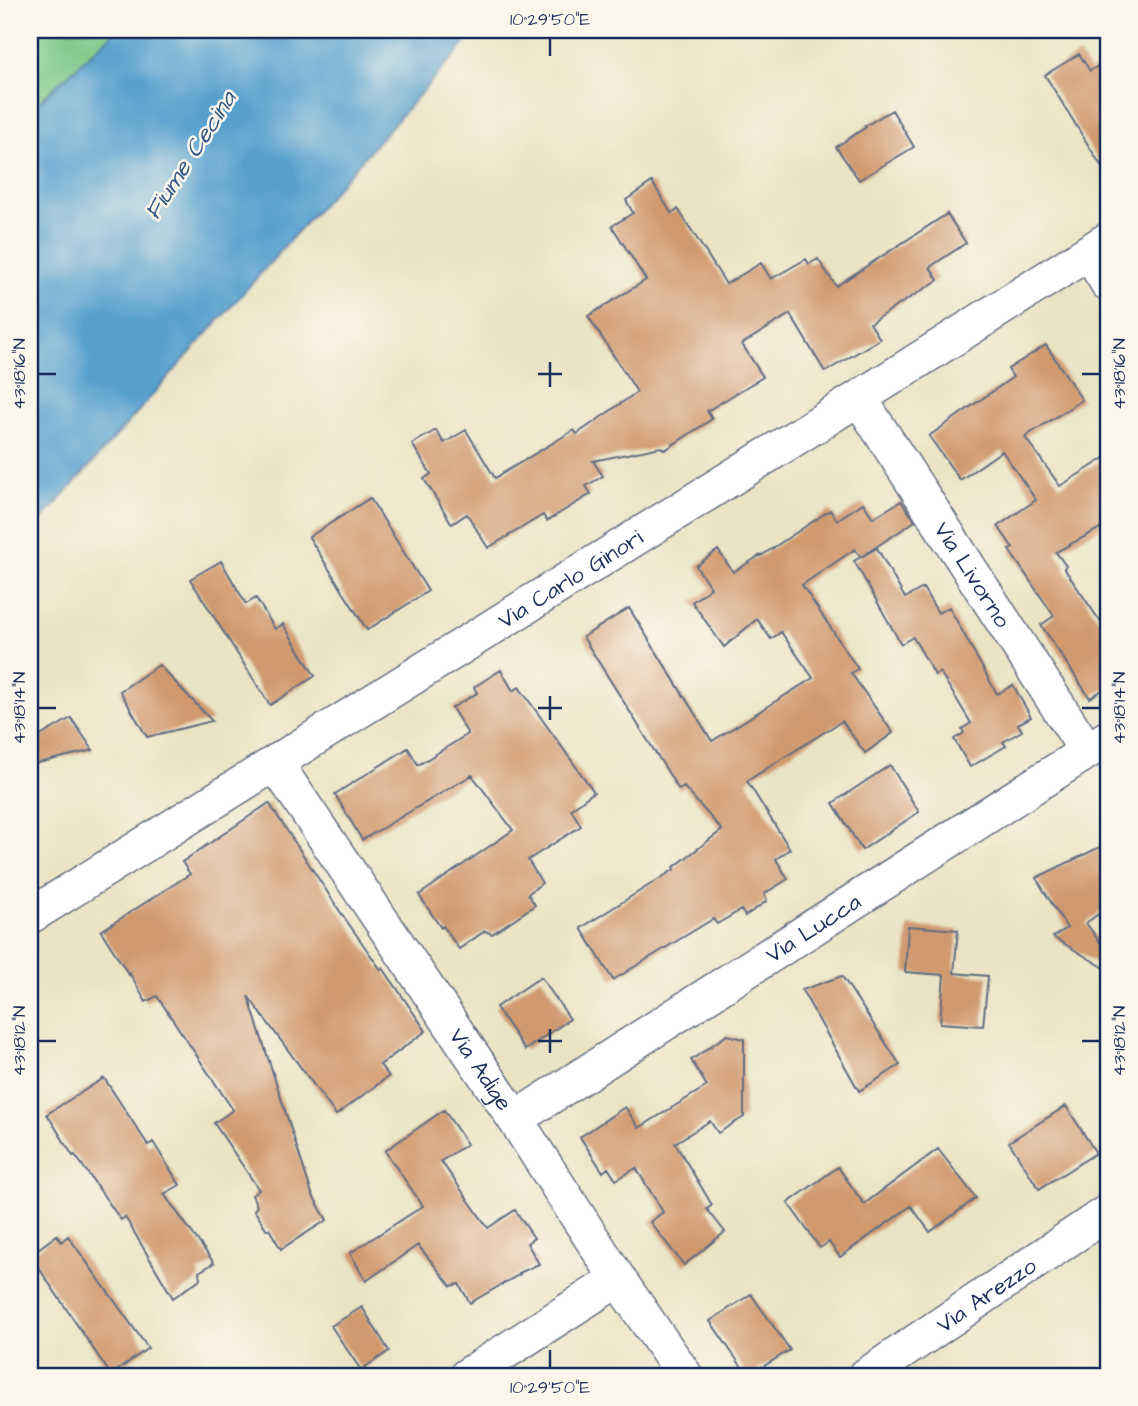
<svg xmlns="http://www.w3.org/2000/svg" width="1138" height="1406" viewBox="0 0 1138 1406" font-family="'Architects Daughter',sans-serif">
<rect width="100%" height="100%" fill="#fbf7ec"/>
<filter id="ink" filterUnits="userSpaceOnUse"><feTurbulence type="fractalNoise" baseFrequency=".0143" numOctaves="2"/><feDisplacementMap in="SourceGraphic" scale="14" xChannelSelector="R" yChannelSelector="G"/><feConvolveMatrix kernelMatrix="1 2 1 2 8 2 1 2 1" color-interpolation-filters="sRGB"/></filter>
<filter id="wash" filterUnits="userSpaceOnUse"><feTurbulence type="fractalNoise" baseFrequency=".00686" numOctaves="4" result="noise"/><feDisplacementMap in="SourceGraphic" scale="28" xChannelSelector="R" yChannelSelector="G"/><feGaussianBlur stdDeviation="1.57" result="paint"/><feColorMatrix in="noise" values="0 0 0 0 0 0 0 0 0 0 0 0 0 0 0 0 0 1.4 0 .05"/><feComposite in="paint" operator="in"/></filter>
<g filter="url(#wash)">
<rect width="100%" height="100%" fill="#eae4c4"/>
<path fill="#7bc786" stroke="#4b7b72" stroke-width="2" d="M30,30H117L30,110Z"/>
<path fill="#58a1cf" stroke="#3a6896" stroke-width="2" d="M117,30H477L30,533V110Z"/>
<g id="blocks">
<path fill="#d0996e" d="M1079,54L1090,71L1108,60V177L1045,75Z
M892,110L914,147L859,180L836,147L866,127L865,126Z
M652,182L671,213L678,209L726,284L761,263L771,279L806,259L809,264L818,259L836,286L947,214L966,243L930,267L938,280L870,323L880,339L825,372L790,314L742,344L763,377L707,411L712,419L665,450L661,447L593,461L603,476L586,486L591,494L547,521L543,515L488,548L467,514L452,524L424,479L431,474L412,444L436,430L444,443L466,430L495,478L574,430L577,434L637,392L588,316L646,280L612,226L633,213L626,200Z
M1046,345L1082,400L1025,437L1060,486L1108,456V524L1056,552L1066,566L1064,568L1108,633V686L1090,698L1041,625L1054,616L1009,550L1013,548L998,526L1036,500L1002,451L960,480L929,436L1013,377L1008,369Z
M370,498L428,591L367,630L309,537Z
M901,501L915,521L861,557L855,549L802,585L858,669L851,673L893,733L865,753L842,721L747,781L790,849L776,859L788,879L764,894L767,901L745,916L741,910L717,924L713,919L613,980L581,928L675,869L674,867L722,830L684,787L679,790L583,637L629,608L712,741L813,678L781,632L771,639L757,619L724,647L692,602L711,588L696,566L718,550L733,572L761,555V556L830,510L837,520L863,503L873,518Z
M877,548L905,598L923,588L938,613L949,607L997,694L1013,685L1031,717L1018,724L1022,731L1003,742L1006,746L970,767L954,739L964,733L962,729L971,723L940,672L935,675L913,637L901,644L854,561Z
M221,561L246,604L256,598L275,629L283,624L315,676L270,705L190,579Z
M159,665L212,721L147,737L120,691Z
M501,670L513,691L519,687L594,792L571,809L581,826L528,860L542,883L528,894L535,905L492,934L485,931L459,949L443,926L441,928L419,895L513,830L472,775L362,840L335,794L408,748L418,765L468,734L452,708L477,693L474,687Z
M71,718L93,750L30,765V742Z
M890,765L919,812L862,850L833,803Z
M269,803L339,910L381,970L383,968L426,1031L380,1065L389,1076L336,1115L248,996L312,1194L327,1220L281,1249L269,1229L267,1230L254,1210L257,1206L252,1195L259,1190L214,1123L233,1110L157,996L146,1002L130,974L129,975L101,931L190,874L182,862Z
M1108,843V907L1086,923L1108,953V970L1053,937L1067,928L1036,878Z
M908,926L958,930L954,973L988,976L983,1026L940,1023L944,975L905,972Z
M842,976L900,1065L859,1091L802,990Z
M541,977L570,1019L525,1050L496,1007Z
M727,1035L744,1039V1117L718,1133L710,1121L675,1143L712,1205L707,1209L725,1232L684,1265L650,1222L663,1212L636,1168L616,1180L608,1168L603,1172L580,1137L625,1107L639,1128L707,1086L691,1060Z
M104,1078L148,1145L153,1142L180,1185L164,1194L214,1263L199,1272L200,1279L173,1298L125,1217L121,1220L75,1155L73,1156L47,1114Z
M1066,1106L1096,1153L1039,1189L1009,1142Z
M444,1110L467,1144L441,1161L488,1228L515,1210L534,1238L527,1243L539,1264L519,1273L520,1274L470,1303L459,1284L451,1286L418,1245L366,1281L350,1253L423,1206L385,1151Z
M938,1149L976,1198L930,1232L911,1206L840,1257L829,1242L820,1248L788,1203L838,1167L864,1204Z
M57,1235L61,1242L68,1236L148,1348L111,1375L30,1255Z
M751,1294L790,1350L748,1376L710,1321Z
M362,1307L389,1351L361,1370L331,1326Z"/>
</g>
</g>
<g filter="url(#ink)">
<use href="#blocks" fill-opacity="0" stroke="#636e82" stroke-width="2"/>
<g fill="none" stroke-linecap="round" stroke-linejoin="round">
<g stroke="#636e82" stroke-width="38">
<g id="street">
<path d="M1089,252L1108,283"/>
<path id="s1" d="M859,398L1087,751"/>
<path id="s2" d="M275,763L515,1119L618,1279L685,1376"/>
<path id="s3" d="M30,916L859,398L1108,240"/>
<path id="s4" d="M515,1119L1108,738"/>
<path d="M467,1376L618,1279"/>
<path id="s5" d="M866,1376L1108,1212"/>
</g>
</g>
<use href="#street" stroke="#fff" stroke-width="35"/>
</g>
</g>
<path fill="none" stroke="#1b2f5e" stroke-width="2.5" d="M550,38V56M550,362V387M38,374H56M538,374H562M1082,374H1100M550,696V720M38,708H56M538,708H562M1082,708H1100M550,1029V1053M38,1041H56M538,1041H562M1082,1041H1100M550,1350V1368"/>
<g text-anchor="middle" stroke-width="5" stroke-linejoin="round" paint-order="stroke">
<g font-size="23" fill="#1b2f5e" stroke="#fbf7ec">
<text dy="8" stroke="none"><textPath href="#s1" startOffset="210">Via Livorno</textPath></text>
<text dy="8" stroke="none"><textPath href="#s3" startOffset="637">Via Carlo Ginori</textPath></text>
<text dy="8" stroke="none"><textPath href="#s4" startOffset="354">Via Lucca</textPath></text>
<text dy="8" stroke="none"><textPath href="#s2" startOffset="369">Via Adige</textPath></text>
<text dy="8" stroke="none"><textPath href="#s5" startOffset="145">Via Arezzo</textPath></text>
</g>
<g font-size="24" font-style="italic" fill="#305786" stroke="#fbf7ec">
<text transform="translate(190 155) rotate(-57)" y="8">Fiume Cecina</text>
</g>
</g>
<rect width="1138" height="1406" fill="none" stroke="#fbf7ec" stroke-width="77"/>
<rect x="38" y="38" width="1062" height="1330" fill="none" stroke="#1b2f5e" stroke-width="2.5"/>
<g font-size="18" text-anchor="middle" fill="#1b2f5e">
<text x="550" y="25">10°29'50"E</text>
<text transform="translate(19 374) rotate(-90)" y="6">43°18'16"N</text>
<text transform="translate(1119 374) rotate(-90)" y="6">43°18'16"N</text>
<text transform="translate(19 708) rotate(-90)" y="6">43°18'14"N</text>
<text transform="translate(1119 708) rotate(-90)" y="6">43°18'14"N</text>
<text transform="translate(19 1041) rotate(-90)" y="6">43°18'12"N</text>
<text transform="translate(1119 1041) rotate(-90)" y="6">43°18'12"N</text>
<text x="550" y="1393">10°29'50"E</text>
</g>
</svg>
